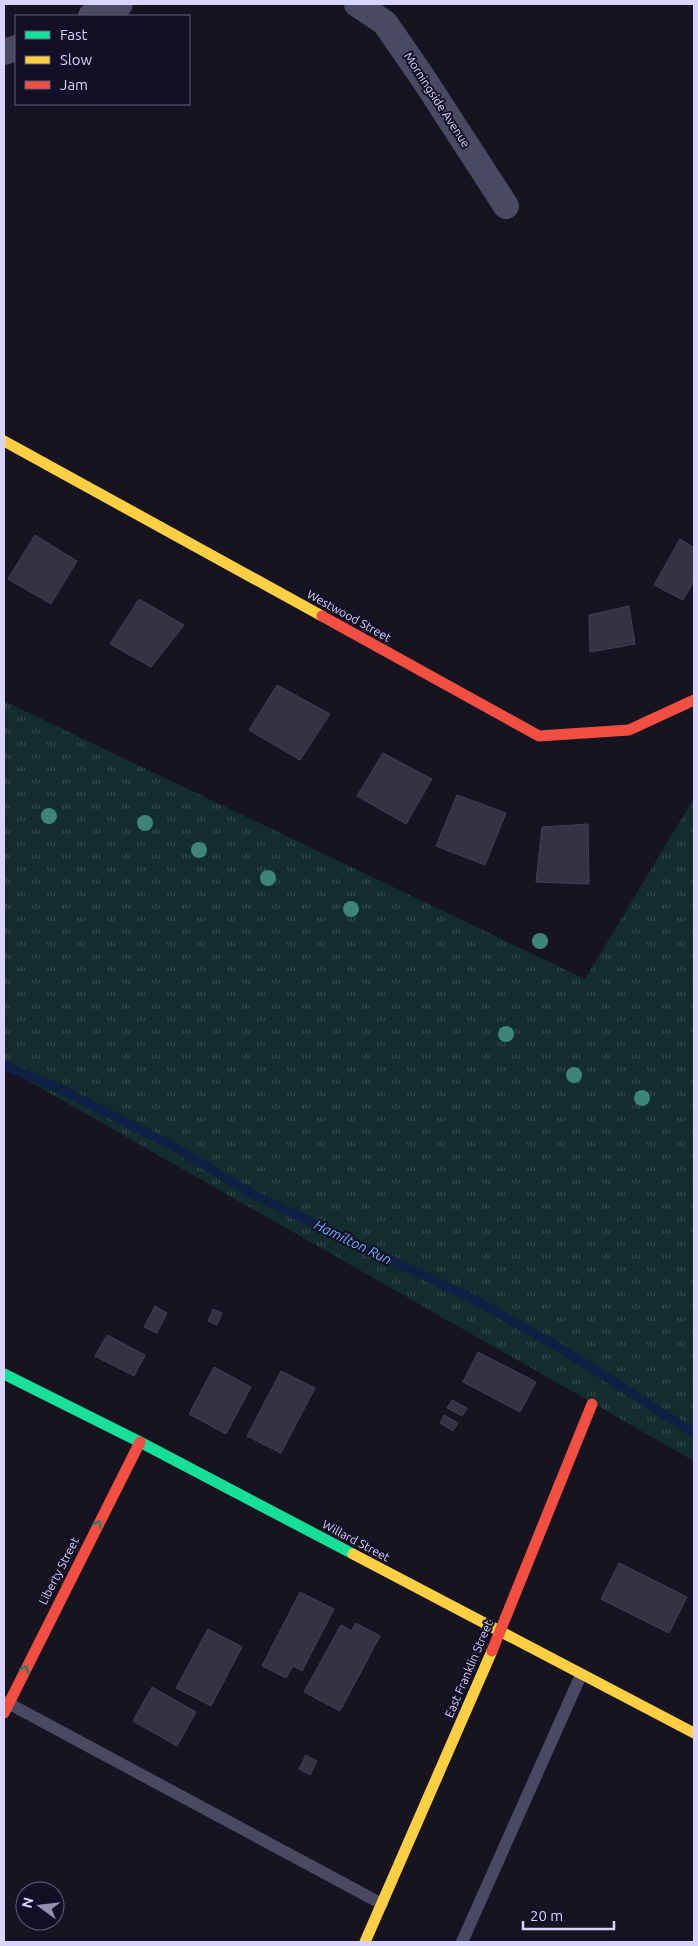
<svg xmlns="http://www.w3.org/2000/svg" width="698" height="1946" viewBox="0 0 698 1946" font-family="Ubuntu,sans-serif">
<defs>
<pattern id="grass-tufts" width="24" height="20" patternUnits="userSpaceOnUse" patternTransform="scale(1.25)"><rect width="24" height="20" fill="#132c2d"/><path d="M3 7l-1-3M5 7V3M7 7l1-3M15 17l-1-3M17 17v-4M19 17l1-3" fill="none" stroke="#354a4c"/></pattern>
</defs>
<rect width="100%" height="100%" fill="#161421"/>
<path fill="url(#grass-tufts)" d="M4,701L585,979L694,798V1461L4,1067Z"/>
<g fill="none" stroke-linecap="round" stroke-linejoin="round">
<path stroke="#0d2144" stroke-width="9" d="M4,1065L66,1092L171,1145L254,1195L469,1297L562,1349L694,1433"/>
</g>
<path fill="#343243" stroke="#433f54" d="M35,535L77,561L51,604L8,579Z
M680,539L694,548V581L683,600L654,585Z
M139,599L184,625L151,667L110,644Z
M629,606L635,644L590,652L589,615Z
M277,685L330,714L300,760L249,730Z
M383,753L432,779L406,824L357,796Z
M457,795L506,813L485,865L436,846Z
M588,824L589,884L536,882L542,827Z
M155,1306L167,1313L157,1333L144,1327Z
M213,1309L222,1313L217,1325L208,1321Z
M107,1335L145,1355L134,1376L95,1356Z
M478,1352L536,1382L520,1412L463,1382Z
M214,1367L251,1387L226,1434L189,1414Z
M281,1371L315,1388L281,1453L247,1436Z
M452,1400L467,1408L462,1416L447,1408Z
M444,1415L458,1423L453,1431L440,1423Z
M619,1563L687,1597L669,1633L601,1599Z
M300,1592L334,1609L302,1671L293,1666L286,1678L262,1666Z
M356,1623L380,1636L340,1711L304,1692L341,1625L351,1631Z
M208,1629L242,1647L211,1706L176,1688Z
M152,1687L196,1712L177,1746L133,1721Z
M306,1755L317,1761L310,1775L299,1769Z"/>
<g fill="none" stroke-linecap="round" stroke-linejoin="round">
<path stroke="#4a4962" stroke-width="12" d="M6,1702L382,1904
M462,1942L581,1675"/>
<path stroke="#4a4962" stroke-width="26" d="M357,4L385,23L423,78L506,206
M91,16L120,4
M4,52L16,48"/>
<path stroke="#16e098" stroke-width="11" d="M4,1374L140,1442L353,1554"/>
<path stroke="#ffcf43" stroke-width="11" d="M4,441L322,616
M353,1554L694,1733
M365,1942L492,1651"/>
<path stroke="#f24e42" stroke-width="11" d="M322,616L539,736L629,730L694,700
M492,1651L592,1404
M4,1713L140,1442"/>
</g>
<g fill="#3e8478">
<circle cx="49" cy="816" r="8"/>
<circle cx="145" cy="823" r="8"/>
<circle cx="199" cy="850" r="8"/>
<circle cx="268" cy="878" r="8"/>
<circle cx="351" cy="909" r="8"/>
<circle cx="540" cy="941" r="8"/>
<circle cx="506" cy="1034" r="8"/>
<circle cx="574" cy="1075" r="8"/>
<circle cx="642" cy="1098" r="8"/>
</g>
<defs><path id="oneway-chevron" d="M-2-3.5L2.5 0L-2 3.5" fill="none" stroke-width="1.6" stroke-linecap="round" stroke-linejoin="round" transform="scale(1.25)"/></defs>
<g stroke="#158265">
<use href="#oneway-chevron" transform="translate(98 1524) rotate(-63)"/>
<use href="#oneway-chevron" transform="translate(25 1669) rotate(-63)"/>
</g>
<g text-anchor="middle" stroke-width="4" stroke-linejoin="round" paint-order="stroke">
<g font-size="12" fill="#d9d4ff" stroke="#130f26">
<text transform="translate(437 100) rotate(57)" y="4">Morningside Avenue</text>
<text transform="translate(349 616) rotate(29)" y="4">Westwood Street</text>
<text transform="translate(356 1541) rotate(28)" y="4">Willard Street</text>
<text transform="translate(59 1571) rotate(-63)" y="4">Liberty Street</text>
<text transform="translate(469 1669) rotate(-67)" y="4">East Franklin Street</text>
</g>
<g font-size="14" font-style="italic" fill="#62b6ff" stroke="#130f26">
<text transform="translate(353 1242) rotate(26)" y="5">Hamilton Run</text>
</g>
</g>
<rect width="698" height="1946" fill="none" stroke="#d9d4ff" stroke-width="10"/>
<rect x="15" y="15" width="175" height="90" fill="#130f26" stroke="#625e7d"/>
<rect x="25" y="31" width="25" height="8" fill="#16e098" stroke="#625e7d"/>
<text x="60" y="40" font-size="15" fill="#d9d4ff">Fast</text>
<rect x="25" y="56" width="25" height="8" fill="#ffcf43" stroke="#625e7d"/>
<text x="60" y="65" font-size="15" fill="#d9d4ff">Slow</text>
<rect x="25" y="81" width="25" height="8" fill="#f24e42" stroke="#625e7d"/>
<text x="60" y="90" font-size="15" fill="#d9d4ff">Jam</text>
<g transform="translate(40 1906) rotate(285)"><circle r="24" fill="#130f26" stroke="#625e7d"/>
<path d="M0-4L9 19L0 12L-9 19Z" fill="#9591b1"/>
<text y="-8" font-size="14" font-weight="bold" text-anchor="middle" fill="#d9d4ff">N</text>
</g>
<path d="M523 1921v8h91v-8" fill="none" stroke="#d9d4ff" stroke-width="2.5"/>
<text x="530" y="1921" font-size="15" fill="#d9d4ff" stroke="#130f26" stroke-width="4" paint-order="stroke">20 m</text>
</svg>
